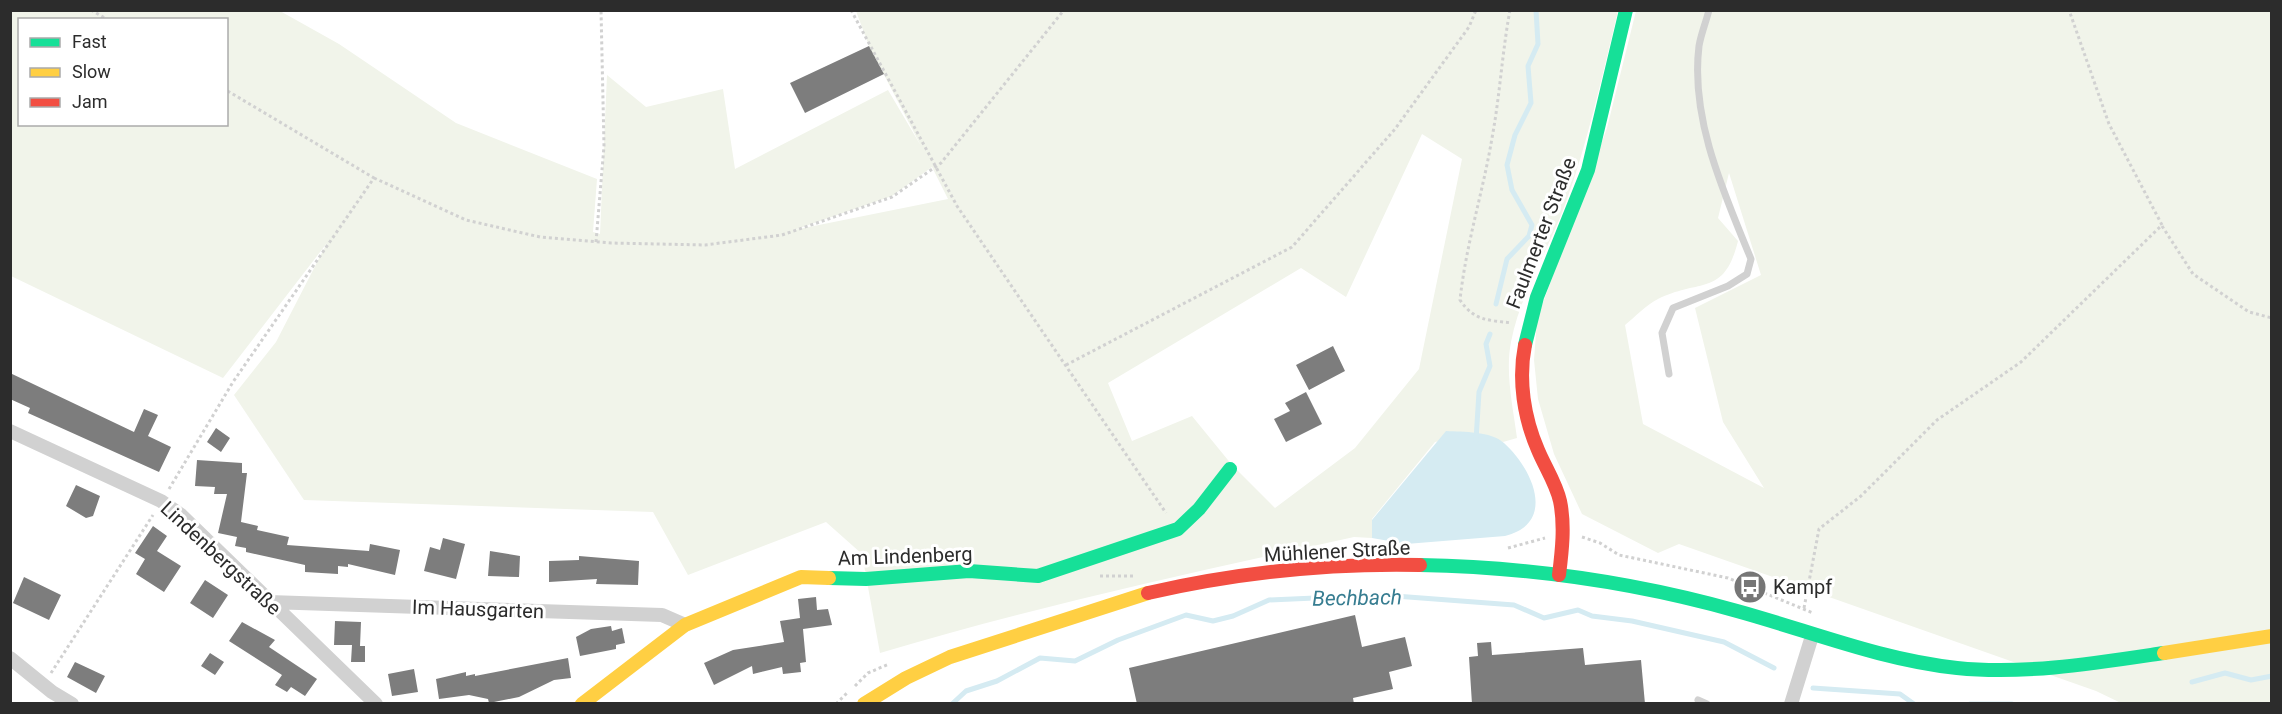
<svg xmlns="http://www.w3.org/2000/svg" width="2282" height="714" viewBox="0 0 2282 714" font-family="Roboto,sans-serif">
<rect width="100%" height="100%" fill="#fff"/>
<path fill="#f1f4ea" fill-rule="evenodd" d="M10,11H280L339,44L456,123L597,179L593,232L600,234L607,75L646,107L723,89L735,169L888,90L921,146L869,46L856,11H1618C1602,76 1588,142 1565,205C1548,251 1520,294 1511,342C1505,373 1513,407 1517,438L1503,442L1476,433L1435,442L1372,519V538L1354,537C1195,572 1036,606 880,653L862,554L826,522L688,575L653,512L304,500L234,395L276,342L327,243L223,378L11,276ZM20,20H226V124H20ZM1422,134L1462,159L1419,369L1355,448L1275,508L1232,465L1192,416L1132,441L1108,383L1301,268L1346,297ZM932,167L948,199L794,230L892,196Z
M1636,11H2271V703H2121L2096,691L1679,544L1658,553L1582,514L1554,454L1538,399L1534,360L1537,319L1607,128ZM1729,173L1761,275L1695,308L1723,422L1764,488L1643,424L1625,325C1635,317 1646,305 1658,299C1701,278 1724,297 1738,241L1718,218Z"/>
<path fill="#d5ebf2" d="M1446,431C1463,432 1491,431 1504,443C1533,469 1557,523 1505,536L1406,544L1372,538V520Z"/>
<g fill="none" stroke-linecap="round" stroke-linejoin="round">
<path stroke="#d5ebf2" stroke-width="5" d="M1496,304L1507,259L1529,236L1532,225L1512,190L1507,165L1515,135L1531,103L1528,66L1538,44L1536,10
M1476,440L1479,392L1490,366L1486,344L1490,334
M2192,682L2225,673L2251,680L2272,676
M1813,688L1900,694L1914,704
M952,704L966,691L997,681L1040,658L1075,661L1118,640L1186,615L1213,621L1233,616L1269,600L1382,595L1514,605L1544,618L1578,610L1592,616L1632,621L1724,642L1774,668
M1970,704H2012"/>
</g>
<path fill="#7d7d7d" d="M869,46L884,74L805,113L790,83Z
M1333,346L1345,371L1309,390L1296,365Z
M10,373L134,432L144,409L158,415L148,436L171,447L159,472L28,413L30,408L10,399Z
M1306,392L1322,424L1286,442L1274,419L1290,411L1285,403Z
M216,428L230,438L221,452L207,442Z
M197,460L242,463V473H247L241,522L258,526L257,530L289,537L287,545L369,551L370,544L400,550L395,575L348,564V567L338,566V574L305,572V565L246,552V548L235,546L237,537L218,533L227,494H214L215,487L195,486Z
M76,485L100,496L93,516L86,518L66,506Z
M153,526L167,536L157,551L181,566L164,592L136,574L145,559L135,553Z
M443,538L465,544L456,579L424,571L430,547L440,550Z
M490,551L520,556L519,577L488,576Z
M579,556L639,561L638,585L596,584L597,579L549,582V561L579,560Z
M24,577L61,595L49,620L13,603Z
M205,580L228,595L213,618L190,603Z
M816,597L817,610L828,609L832,625L803,629L806,662L800,663L801,672L783,674L782,667L753,674L752,666L714,685L704,663L733,650L784,642L780,621L800,618L798,599Z
M1355,615L1362,647L1405,637L1412,666L1389,672L1393,689L1353,698L1354,704H1137L1129,668Z
M335,621L361,622L360,646H365V662H351L352,645H334Z
M242,622L275,640L269,647L317,679L305,696L291,687L287,692L275,685L282,675L229,641Z
M611,626L612,631L622,628L625,643L616,645V649L580,656L576,637L591,629Z
M1491,642L1492,655L1583,648L1585,665L1641,660L1645,704H1472L1469,657L1478,656L1477,643Z
M210,653L224,662L215,675L201,666Z
M568,658L571,678L554,680L519,697L489,703L488,699L469,695L439,699L436,679L466,672V676L475,674V676Z
M75,662L105,676L96,693L67,677Z
M414,669L418,692L392,696L388,674Z"/>
<g fill="none" stroke-linecap="round" stroke-linejoin="round">
<path stroke="#d1d1d1" stroke-width="3" stroke-dasharray="3 3" stroke-linecap="butt" d="M91,10L108,20
M851,10L957,206L1166,513
M1510,10C1502,53 1500,95 1492,138C1483,192 1466,244 1460,300C1474,321 1488,320 1512,323
M374,178L466,220L540,237L611,243L705,245L782,235L892,197L941,163L1064,10
M2162,226L2193,274L2249,312L2272,318
M596,242L604,146L601,10
M1066,365L1292,247L1395,129L1469,27L1476,10
M169,489L233,382L374,178L226,90
M1582,537L1600,543L1619,555L1728,578L1813,613
M1508,548L1545,538
M1100,576H1135
M1804,608L1819,529L1861,496L1937,420L2021,362L2162,225L2109,124L2069,10
M51,673L153,515
M855,686L868,673L889,664
M836,704L848,692"/>
<path stroke="#d1d1d1" stroke-width="7" d="M1669,374L1662,333L1673,308L1728,286L1747,274L1751,259C1724,193 1690,119 1699,46C1701,34 1706,22 1709,10
M1698,700L1707,704"/>
<path stroke="#d1d1d1" stroke-width="14" d="M10,431L161,501L181,515L376,704
M269,602L662,615L685,625
M10,658L52,692L72,704
M1791,704L1812,636"/>
<path stroke="#16e098" stroke-width="14" d="M1525,345L1537,297L1588,170L1626,10
M1420,565C1527,567 1634,582 1737,611C1810,631 1881,660 1957,668C2025,675 2097,663 2164,653
M829,578L866,579L969,571L1038,576L1178,529L1199,509L1230,469"/>
<path stroke="#ffcf43" stroke-width="14" d="M2164,653L2272,636
M582,704L685,625L801,577L829,578
M864,704L906,678L950,657L1148,593"/>
<path stroke="#f24e42" stroke-width="14" d="M1525,345C1518,380 1524,418 1538,450C1545,467 1556,483 1560,501C1565,525 1562,551 1559,575
M1148,593C1236,573 1329,563 1420,565"/>
</g>
<defs>
<g id="bus-disc" transform="scale(1.725)"><circle r="9.5" fill="#767676" stroke="#fff"/><path d="M-5-6H5V4H4V6H2V4H-2V6H-4V4H-5ZM-3.5-4V0h7V-4ZM-3.5 1.2v1.5H-2V1.2ZM2 1.2v1.5H3.5V1.2Z" fill="#fff"/></g>
</defs>
<g fill-rule="evenodd">
<use href="#bus-disc" x="1750" y="587"/>
</g>
<g text-anchor="middle" stroke-width="6" stroke-linejoin="round" paint-order="stroke">
<g font-size="20" fill="#2c2c2c" stroke="#fff">
<text transform="translate(1541 233) rotate(-69)" y="7">Faulmerter Straße</text>
<text transform="translate(1337 551) rotate(-3)" y="7">Mühlener Straße</text>
<text transform="translate(905 556) rotate(-2)" y="7">Am Lindenberg</text>
<text transform="translate(221 558) rotate(43)" y="7">Lindenbergstraße</text>
<text transform="translate(478 609) rotate(2)" y="7">Im Hausgarten</text>
</g>
<g font-size="20" fill="#2c2c2c" stroke="#fff" text-anchor="start">
<text x="1773" y="594">Kampf</text>
</g>
<g font-size="21" font-style="italic" fill="#377d91" stroke="#fff">
<text transform="translate(1357 598) rotate(-1)" y="7">Bechbach</text>
</g>
</g>
<rect width="2282" height="714" fill="none" stroke="#2c2c2c" stroke-width="24"/>
<rect x="18" y="18" width="210" height="108" fill="#ffffff" stroke="#ababab" stroke-width="1.5"/>
<rect x="30" y="38" width="30" height="9" fill="#16e098" stroke="#ababab" stroke-width="1.5"/>
<text x="72" y="48" font-size="18" fill="#2c2c2c">Fast</text>
<rect x="30" y="68" width="30" height="9" fill="#ffcf43" stroke="#ababab" stroke-width="1.5"/>
<text x="72" y="78" font-size="18" fill="#2c2c2c">Slow</text>
<rect x="30" y="98" width="30" height="9" fill="#f24e42" stroke="#ababab" stroke-width="1.5"/>
<text x="72" y="108" font-size="18" fill="#2c2c2c">Jam</text>
</svg>
